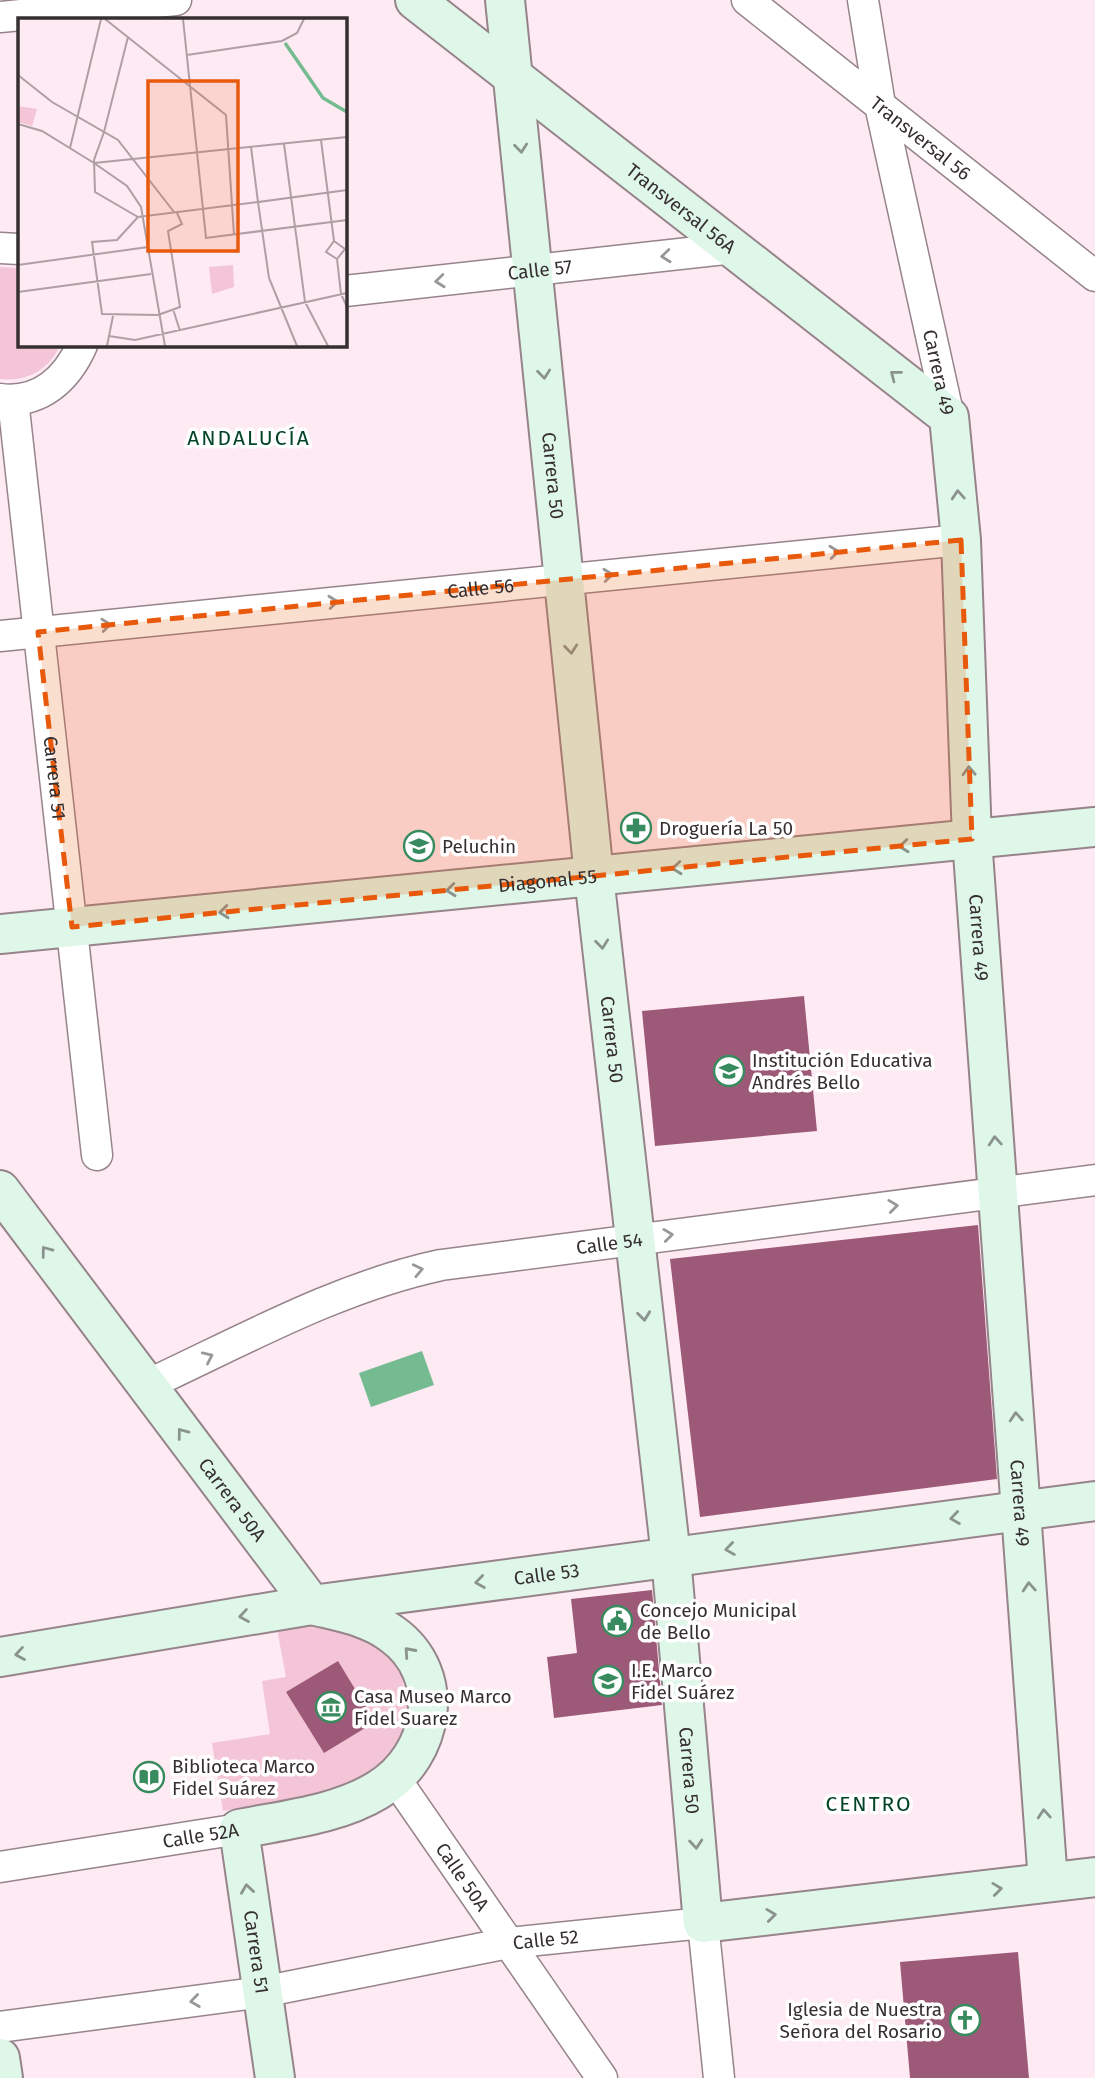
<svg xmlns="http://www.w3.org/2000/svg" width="1095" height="2078" viewBox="0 0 1095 2078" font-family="'Fira Sans',sans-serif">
<rect width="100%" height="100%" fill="#feeaf2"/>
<path fill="#f4c4d7" d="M0,267L19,268V345H60C50,370 26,382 0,379Z
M314,1624L356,1629L389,1654L402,1677L408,1712L406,1738L383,1764L337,1791L223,1811L212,1743L270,1734L262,1681L286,1677L277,1629Z"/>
<path fill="#75bb91" d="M422,1351L434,1385L371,1407L359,1373Z"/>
<path fill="#9c5a78" d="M804,996L817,1131L655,1146L642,1011Z
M978,1225L997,1479L700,1517L670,1259Z
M652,1590L662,1705L554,1718L547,1657L577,1653L571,1599Z
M338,1661L375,1722L324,1753L286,1692Z
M1018,1952L1029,2078H910L900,1962Z"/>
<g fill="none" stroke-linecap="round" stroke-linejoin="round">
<g stroke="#96848b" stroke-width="33">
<g id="street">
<path id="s1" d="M747,0L1095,276"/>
<path id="s2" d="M863,0L880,105L949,417"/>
<path d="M0,17L176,0"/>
<path d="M0,248L19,249"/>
<path id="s3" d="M345,291L734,248"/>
<path d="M0,399C40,404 67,379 82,345"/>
<path id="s4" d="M13,400L97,1155"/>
<path id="s5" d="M0,636L961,540"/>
<path id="s6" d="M147,1385C242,1341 338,1287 441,1265L1095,1180"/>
<path id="s7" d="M394,1777L602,2078"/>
<path id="s8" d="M0,1867L239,1829"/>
<path id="s9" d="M0,2027L262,1992L508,1943L703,1923L719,2078"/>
</g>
</g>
<g stroke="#96848b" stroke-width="42">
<g id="secondary">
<path id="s10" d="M415,0L949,417L961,540L972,839L1048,1882"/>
<path id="s11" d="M505,0L594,876L671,1557L703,1923L1095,1877"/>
<path id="s12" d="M0,934L1095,827"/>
<path id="s13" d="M0,1190L312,1605C340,1612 368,1616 392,1634C448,1674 435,1755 378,1790C337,1815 284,1820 239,1829L275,2078"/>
<path id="s14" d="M0,1657L312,1605L1095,1501"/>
<path d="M0,2058L3,2078"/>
</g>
</g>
<use href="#street" stroke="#fff" stroke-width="30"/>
<use href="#secondary" stroke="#dff7e8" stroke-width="38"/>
</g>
<defs><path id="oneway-chevron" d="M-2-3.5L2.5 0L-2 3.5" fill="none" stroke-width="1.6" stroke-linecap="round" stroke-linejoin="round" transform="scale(1.75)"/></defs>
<g stroke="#8a938d">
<use href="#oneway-chevron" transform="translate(521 148) rotate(84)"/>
<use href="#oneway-chevron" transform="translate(544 374) rotate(84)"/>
<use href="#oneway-chevron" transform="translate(895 375) rotate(-142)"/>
<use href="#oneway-chevron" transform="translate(958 495) rotate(-94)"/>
<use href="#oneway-chevron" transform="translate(571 649) rotate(84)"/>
<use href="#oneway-chevron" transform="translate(969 771) rotate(-92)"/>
<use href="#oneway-chevron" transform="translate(904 846) rotate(174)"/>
<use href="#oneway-chevron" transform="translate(677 868) rotate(174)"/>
<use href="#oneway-chevron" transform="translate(451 890) rotate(174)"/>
<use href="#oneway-chevron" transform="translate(224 912) rotate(174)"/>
<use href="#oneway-chevron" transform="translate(602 944) rotate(84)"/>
<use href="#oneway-chevron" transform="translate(995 1141) rotate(-94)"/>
<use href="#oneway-chevron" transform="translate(46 1251) rotate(-127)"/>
<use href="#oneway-chevron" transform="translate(644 1316) rotate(83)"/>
<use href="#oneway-chevron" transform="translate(1016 1417) rotate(-94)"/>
<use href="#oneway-chevron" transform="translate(182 1433) rotate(-127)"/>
<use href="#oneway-chevron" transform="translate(955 1518) rotate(172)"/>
<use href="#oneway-chevron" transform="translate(730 1549) rotate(172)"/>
<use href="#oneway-chevron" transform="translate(480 1582) rotate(172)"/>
<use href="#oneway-chevron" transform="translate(1029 1587) rotate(-94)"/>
<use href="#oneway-chevron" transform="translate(244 1616) rotate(171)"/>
<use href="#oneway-chevron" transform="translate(409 1652) rotate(-132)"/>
<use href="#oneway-chevron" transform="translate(20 1654) rotate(171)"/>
<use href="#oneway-chevron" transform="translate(1044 1814) rotate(-94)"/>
<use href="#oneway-chevron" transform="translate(696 1844) rotate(85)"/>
<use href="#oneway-chevron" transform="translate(247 1889) rotate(-98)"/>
<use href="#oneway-chevron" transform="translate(997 1889) rotate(-7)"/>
<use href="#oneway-chevron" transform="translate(771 1915) rotate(-7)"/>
</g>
<g stroke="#9a9798">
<use href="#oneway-chevron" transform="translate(666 256) rotate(174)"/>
<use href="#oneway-chevron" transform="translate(440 281) rotate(174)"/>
<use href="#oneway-chevron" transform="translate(834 552) rotate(-6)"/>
<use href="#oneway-chevron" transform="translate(608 575) rotate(-6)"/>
<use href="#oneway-chevron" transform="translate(333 602) rotate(-6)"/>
<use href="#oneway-chevron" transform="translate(106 625) rotate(-6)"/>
<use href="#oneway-chevron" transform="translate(893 1206) rotate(-7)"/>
<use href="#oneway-chevron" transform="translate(668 1235) rotate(-7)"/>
<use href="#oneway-chevron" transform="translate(418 1270) rotate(-12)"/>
<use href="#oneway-chevron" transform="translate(208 1357) rotate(-25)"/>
<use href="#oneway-chevron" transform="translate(195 2001) rotate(172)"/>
</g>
<path fill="#e8590c" fill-opacity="0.2" stroke="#e8590c" stroke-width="5" stroke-dasharray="14 9" stroke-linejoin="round" d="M961,540L972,839L72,927L38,632Z"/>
<defs>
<g id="pharmacy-ring" transform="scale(1.575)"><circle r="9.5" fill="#fff" stroke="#388b5e" stroke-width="1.5"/><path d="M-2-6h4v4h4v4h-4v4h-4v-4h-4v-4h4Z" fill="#388b5e"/></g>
<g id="school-ring" transform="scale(1.575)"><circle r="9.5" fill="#fff" stroke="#388b5e" stroke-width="1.5"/><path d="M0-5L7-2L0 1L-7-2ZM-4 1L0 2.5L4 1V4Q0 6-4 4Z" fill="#388b5e"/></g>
<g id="civic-ring" transform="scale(1.575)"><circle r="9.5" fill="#fff" stroke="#388b5e" stroke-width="1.5"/><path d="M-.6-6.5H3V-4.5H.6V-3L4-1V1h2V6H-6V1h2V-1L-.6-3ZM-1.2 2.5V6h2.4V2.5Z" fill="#388b5e"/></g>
<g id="museum-ring" transform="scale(1.575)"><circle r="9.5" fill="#fff" stroke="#388b5e" stroke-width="1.5"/><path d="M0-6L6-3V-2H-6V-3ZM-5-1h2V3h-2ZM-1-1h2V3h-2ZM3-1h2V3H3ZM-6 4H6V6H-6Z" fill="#388b5e"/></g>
<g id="library-ring" transform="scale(1.575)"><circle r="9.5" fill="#fff" stroke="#388b5e" stroke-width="1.5"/><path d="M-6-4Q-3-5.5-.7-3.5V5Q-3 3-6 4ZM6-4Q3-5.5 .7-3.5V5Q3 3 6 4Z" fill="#388b5e"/></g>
<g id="church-ring" transform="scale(1.575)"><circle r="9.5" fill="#fff" stroke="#388b5e" stroke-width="1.5"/><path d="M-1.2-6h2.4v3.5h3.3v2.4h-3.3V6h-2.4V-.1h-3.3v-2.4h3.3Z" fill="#388b5e"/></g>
</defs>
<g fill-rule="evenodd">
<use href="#pharmacy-ring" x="636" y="828"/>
<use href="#school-ring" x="419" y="846"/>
<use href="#school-ring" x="729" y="1071"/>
<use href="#civic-ring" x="617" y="1621"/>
<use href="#school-ring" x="608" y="1681"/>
<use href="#museum-ring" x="331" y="1707"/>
<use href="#library-ring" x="149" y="1777"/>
<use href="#church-ring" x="965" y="2020"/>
</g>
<g text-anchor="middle" stroke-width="7" stroke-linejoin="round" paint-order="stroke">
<g font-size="19" fill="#362f32" stroke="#fff">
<text dy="7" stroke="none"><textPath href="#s1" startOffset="222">Transversal 56</textPath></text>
<text dy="7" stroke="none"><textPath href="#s10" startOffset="338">Transversal 56A</textPath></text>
<text dy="7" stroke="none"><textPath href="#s3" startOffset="196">Calle 57</textPath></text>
<text dy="7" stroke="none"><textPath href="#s2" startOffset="380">Carrera 49</textPath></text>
<text dy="7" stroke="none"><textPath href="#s11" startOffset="478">Carrera 50</textPath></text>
<text dy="7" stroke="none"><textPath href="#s5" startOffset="483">Calle 56</textPath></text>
<text dy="7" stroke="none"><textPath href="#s4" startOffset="380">Carrera 51</textPath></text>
<text dy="7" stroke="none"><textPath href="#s12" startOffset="550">Diagonal 55</textPath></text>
<text dy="7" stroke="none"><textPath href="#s10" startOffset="1199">Carrera 49</textPath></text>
<text dy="7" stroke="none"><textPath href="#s11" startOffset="1045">Carrera 50</textPath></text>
<text dy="7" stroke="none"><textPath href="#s6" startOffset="488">Calle 54</textPath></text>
<text dy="7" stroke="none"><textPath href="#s13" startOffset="387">Carrera 50A</textPath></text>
<text dy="7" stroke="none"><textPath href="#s10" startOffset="1766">Carrera 49</textPath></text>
<text dy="7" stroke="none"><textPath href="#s14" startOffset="553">Calle 53</textPath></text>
<text dy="7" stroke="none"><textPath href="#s11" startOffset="1780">Carrera 50</textPath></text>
<text dy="7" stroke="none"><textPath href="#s8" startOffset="203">Calle 52A</textPath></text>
<text dy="7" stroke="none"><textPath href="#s7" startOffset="121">Calle 50A</textPath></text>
<text dy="7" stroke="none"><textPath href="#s9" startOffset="553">Calle 52</textPath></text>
<text dy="7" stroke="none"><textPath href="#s13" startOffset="1060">Carrera 51</textPath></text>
</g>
<g font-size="19" fill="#362f32" stroke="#fff" text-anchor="start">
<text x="659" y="835">Droguería La 50</text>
<text x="442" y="853">Peluchin</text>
<text x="752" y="1067">Institución Educativa<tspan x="752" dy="22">Andrés Bello</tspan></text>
<text x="640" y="1617">Concejo Municipal<tspan x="640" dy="22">de Bello</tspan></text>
<text x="631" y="1677">I.E. Marco<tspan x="631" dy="22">Fidel Suárez</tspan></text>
<text x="354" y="1703">Casa Museo Marco<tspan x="354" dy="22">Fidel Suarez</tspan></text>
<text x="172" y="1773">Biblioteca Marco<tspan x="172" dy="22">Fidel Suárez</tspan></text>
<text x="942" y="2016" text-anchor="end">Iglesia de Nuestra<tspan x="942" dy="22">Señora del Rosario</tspan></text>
</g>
<g font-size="21" letter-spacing="2" fill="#034427" stroke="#fff">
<text x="249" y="445">ANDALUCÍA</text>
<text x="869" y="1811">CENTRO</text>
</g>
</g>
<g transform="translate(18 18)">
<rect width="329" height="329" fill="#feeaf2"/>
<path d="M0,88L19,91L14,108L0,104ZM215,247L216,269L194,276L191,249Z" fill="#f4c4d7"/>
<path fill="none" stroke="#75bb91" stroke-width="3.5" d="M267,25L305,80L329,94"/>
<path fill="none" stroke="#ae9fa5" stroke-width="2" d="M87,1L208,97L216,217M165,1L188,220L329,202M169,37L264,23L279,15L286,1M0,57L34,84L100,122L156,194M0,106L24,113L76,145M86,114L110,19M86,114L76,142L77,174L120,199L240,184L251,260L279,328M303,122L316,223M266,126L287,284L310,328M233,129L240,184L329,172M52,130L83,1M115,141L329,119M76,145L109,168L123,189L147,328M76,145L115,141M120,199L99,222L74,224L84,296L140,297M316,223L327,231L319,241L308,234ZM319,241L323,276L329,289M0,247L130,229M0,274L133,256M155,291L162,313M140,297L162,289L150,213L164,206L159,195M91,318L117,322L329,275M89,328L95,298"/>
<path fill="#e8590c" fill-opacity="0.15" stroke="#e8590c" stroke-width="3.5" d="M130,63H220V233H130Z"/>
<rect width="329" height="329" fill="none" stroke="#362f32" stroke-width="3.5"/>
</g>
</svg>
